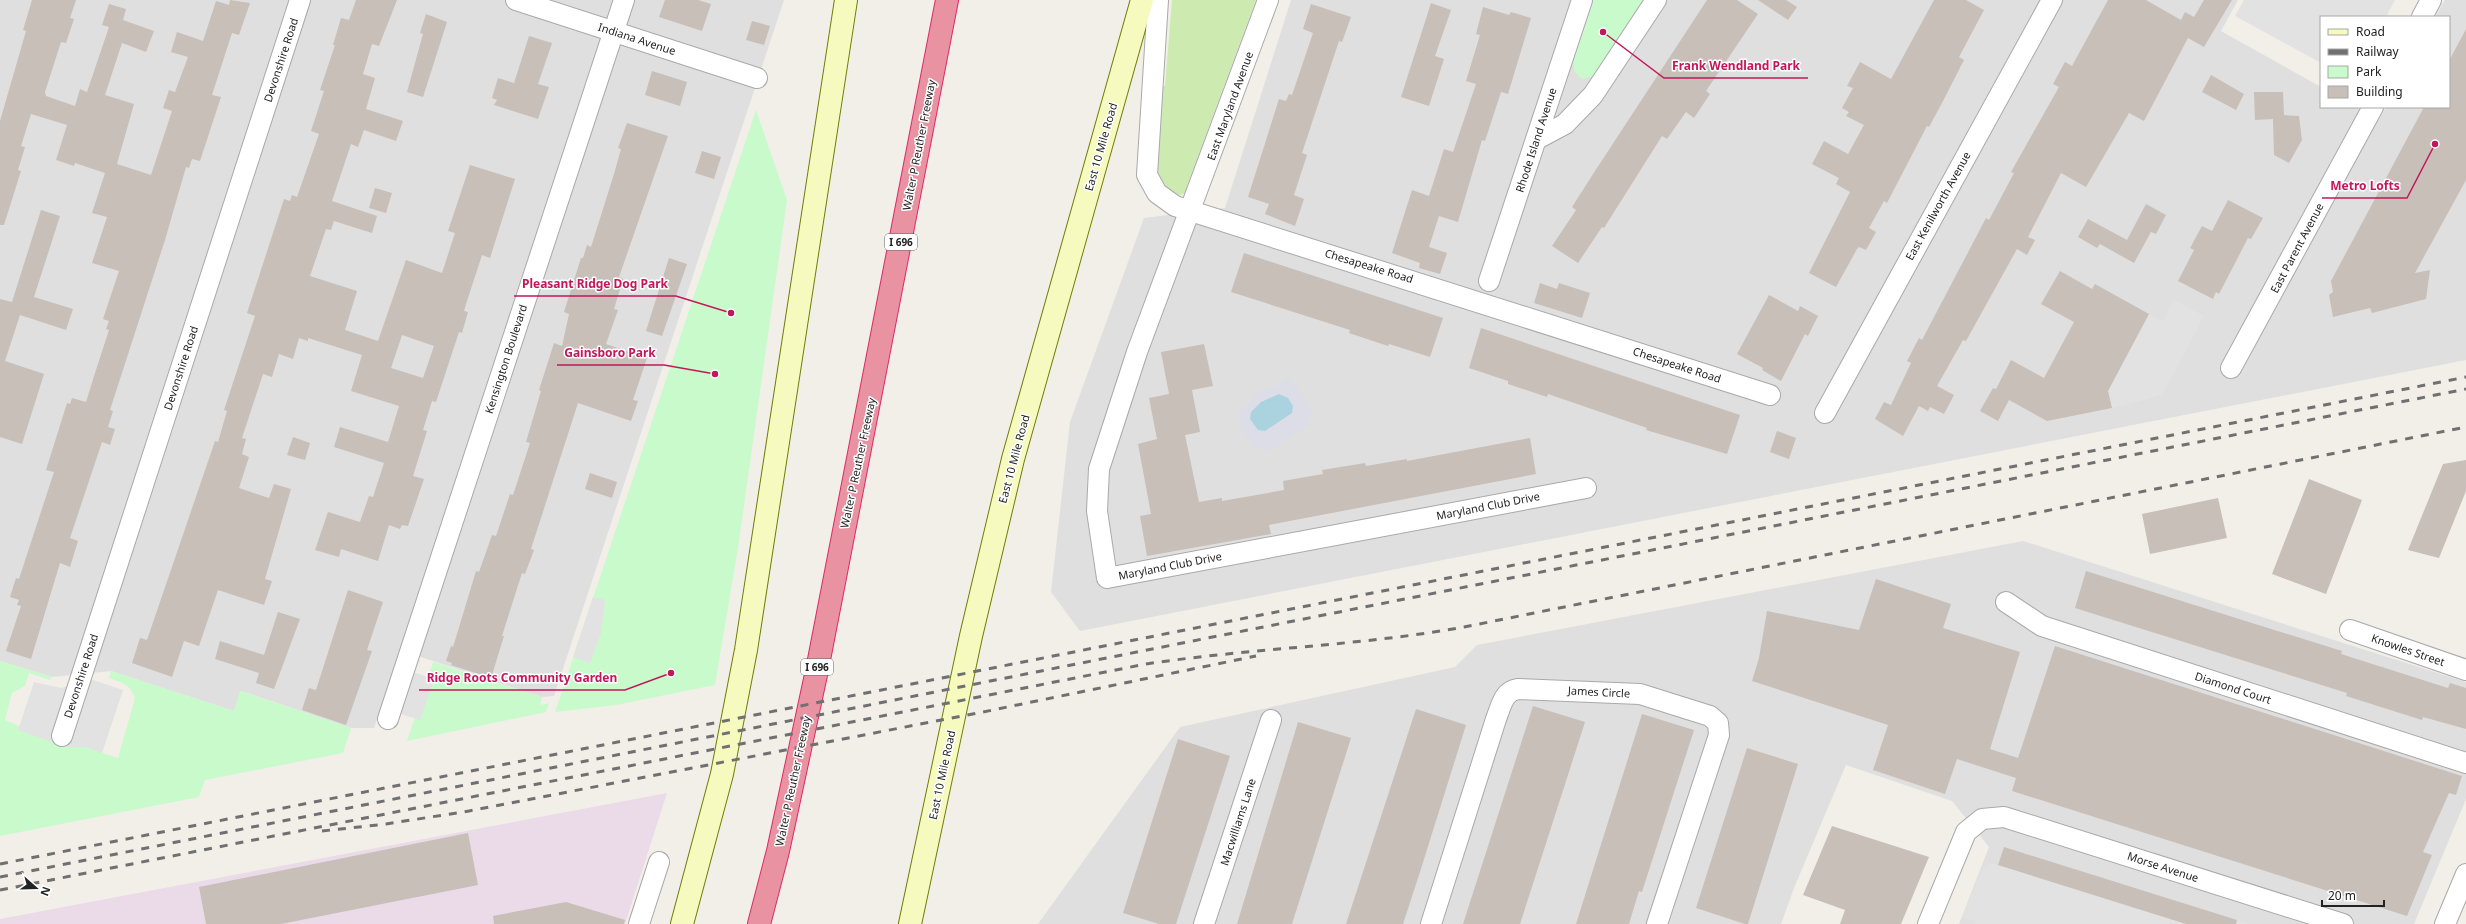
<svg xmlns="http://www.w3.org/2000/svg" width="2466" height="924" viewBox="0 0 2466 924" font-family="'Noto Sans',sans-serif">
<rect width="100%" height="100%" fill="#f2efe9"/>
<path fill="#e0dfdf" d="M0,0H784L554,696L542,697L400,650L374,728H351L241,691L234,711L111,671L52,677L0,661Z
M1291,0H1594L1573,63L1593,76L1644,0H2238L2221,31L2321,87V107H2356L2379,120L2386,107H2449V17H2435L2445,0H2466V360L1080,631L1051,592L1070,422L1144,218L1225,208Z
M2023,541L2466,682V799L2414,924H1959L1989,847L1952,801L1846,765L1794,888L1781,924H1038L1180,727L1455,667L1477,645Z"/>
<path fill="#ebdbe8" d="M667,793L625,924H0V919Z"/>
<path fill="#cdebb0" d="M1172,0H1256L1184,194L1179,195C1171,190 1162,185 1159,176C1152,157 1160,108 1161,87L1165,86Z"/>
<path fill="#c8facc" d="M1594,0H1644L1593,76L1582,79L1575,72L1573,63Z
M756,110L787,200L738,548L715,685L616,705L555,712Z
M0,661L52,677L50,680L29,673L25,686L12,693L5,720L19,726L18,729L66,747H85L118,758L135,698C130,684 122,683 109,678L111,671L234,711L240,691L351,728L343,753L205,780L199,797L0,836Z
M433,662L542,697L540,705L549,703L546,712L407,741Z"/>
<path fill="#e2e2e2" d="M2244,0H2395L2386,17H2321V63L2235,16Z
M2174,300L2204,316L2162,395L2112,408L2108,391L2149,314L2163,321Z
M593,597L605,600L601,633L590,663L573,657Z
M404,669L434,679L420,720L391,711Z
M93,680L123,690L102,753L85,747H66L18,730L34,682L61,688Z
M2004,847L2249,924H1975L1976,922L1962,917L1983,867L1989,863L1998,865Z"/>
<path fill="#dddde8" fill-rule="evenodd" d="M1287,378L1305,397L1313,410L1309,417L1311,424L1268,452L1264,448L1255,449L1239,426L1241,417L1237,412L1247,405L1255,392L1274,387ZM1279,394L1293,406L1291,411L1265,431L1258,430L1250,418L1251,412L1263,400Z"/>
<path fill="#aad3df" d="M1279,394L1288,398L1293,406L1292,413L1265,431L1258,430L1250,419L1251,412L1261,402Z"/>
<path fill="#c7bfb8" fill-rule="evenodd" d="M32,0H76L70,18L74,19L66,43L61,42L45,92L46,96L75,106L80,89L87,92L109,27L102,25L109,4L126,9L123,20L154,31L146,52L122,43L105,95L134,104L117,164L151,175L172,111L163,108L169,90L175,92L188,57L171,52L177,32L203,41L216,1L229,5L230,0L250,3L239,35L232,33L212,95L221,97L200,161L192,159L189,168L186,167L165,240L110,410L113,411L108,427L115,429L110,445L102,442L70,538L78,541L70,567L60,563L31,659L6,651L21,606L17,605L19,600L10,597L16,578L19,579L54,472L46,470L67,403L70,404L72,398L86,402L95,373L109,330L106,329L109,321L103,319L119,271L92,263L107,217L92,213L105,173L75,163L74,166L56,160L67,125L31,114L21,146L25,147L18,170L21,171L4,225H0V121L26,31L23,30Z
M356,0H397L379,46L372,44L363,74L375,78L366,109L403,121L396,141L364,130L358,147L351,144L332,201L377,216L372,233L334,221L331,230L326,229L310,276L357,291L345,330L378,341L406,260L442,273L455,233L448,231L470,165L515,179L490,258L482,255L467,301L464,311L468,312L462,333L459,332L436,402L432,401L423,430L427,431L413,476L424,479L408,526L402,525L400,529L389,525L378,561L341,549L339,557L315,550L328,512L360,522L369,496L373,497L384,463L334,447L340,427L388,442L399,406L351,391L362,355L308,338V341L299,338L293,359L279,354L272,377L263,374L242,438L246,439L242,454L249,457L239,488L269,498L274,484L291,489L265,579L272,581L264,605L218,590L199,646L184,641L172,677L132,663L140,638L147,640L215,441L218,442L227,411L224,410L255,316L247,313L284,199L290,201L292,195L297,197L319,134L311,131L324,91L320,90L335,45H333L341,18L349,20ZM402,335L434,346L423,378L391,368Z
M665,0H698L711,4L702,31L659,17Z
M1707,0H1737L1758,14L1706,91L1710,94L1694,118L1686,112L1667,139L1662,136L1604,228L1602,227L1578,263L1552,246L1576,210L1572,207L1595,171Z
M1758,0H1786L1797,7L1788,20Z
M1934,0H1966L1984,10L1959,57L1964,60L1942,103L1929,127L1927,126L1887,203L1884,201L1869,228L1876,232L1866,250L1859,247L1857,249L1836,287L1809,273L1850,192L1836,184L1839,178L1812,164L1824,141L1848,154L1864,125L1846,116L1849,112L1842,108L1853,88L1847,86L1860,62L1891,79Z
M2108,0H2146L2181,20L2185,12L2194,17L2204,0H2232L2204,47L2188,38L2144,121L2129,113L2086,187L2061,173L2028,237L2035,240L2027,255L2017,249L1966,341L1963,340L1937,386L1954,395L1944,414L1930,407L1928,411L1919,406L1903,436L1875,419L1884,402L1891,405L1911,363L1907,361L1919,338L1922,340L1986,218L1989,220L2014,173L2011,172L2059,87L2053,84L2065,62L2072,66Z
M1431,3L1451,10L1435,56L1444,59L1429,106L1401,97Z
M1311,4L1351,17L1342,42L1339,41L1302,153L1307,155L1294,195L1304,199L1295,226L1265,214L1269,204L1248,197L1279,99L1286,101L1289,94L1292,95L1313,33L1303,29Z
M1483,7L1509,15L1511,12L1531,18L1508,94L1501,92L1485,141L1482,140L1458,222L1439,216L1429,247L1447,253L1440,274L1419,268L1420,263L1392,253L1412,190L1429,196L1444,149L1453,152L1476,84L1466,81L1480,35L1476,34Z
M426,14L447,22L423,97L407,92L423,34L420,33Z
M752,21L770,26L764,45L746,40Z
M2466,29V180L2415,273L2430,270L2426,299L2372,313L2370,308L2333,317L2329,295L2333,292L2331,281L2424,107H2449V61Z
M529,36L552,43L538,84L549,87L538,119L494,105L497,100L492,98L498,78L514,83Z
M652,71L687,82L680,106L645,95Z
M2211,75L2244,94L2236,110L2202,92Z
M2254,92H2283L2284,115L2299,116L2302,140L2289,163L2274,155L2273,119L2255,120Z
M627,123L668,136L619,277L623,279L614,309L618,310L606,344L647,358L633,400L638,401L631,421L578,403L531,549L534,550L525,574L522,573L502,636H504L491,678L451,665L452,663L446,661L451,646L453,647L476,571L479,572L492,535L496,536L510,494L513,495L530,443L526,442L541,391L539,390L554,343L562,346L569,314L564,312L581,258H583L587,245L591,247L614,174L621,149L618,148Z
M702,151L721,157L714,179L695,173Z
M375,188L392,193L386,213L369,208Z
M2228,200L2263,218L2251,239L2248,238L2219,294L2216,292L2213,299L2178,281L2194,250L2190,248L2202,226L2212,231Z
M2146,204L2166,215L2156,234L2151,232L2134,263L2100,244L2097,248L2078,237L2088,219L2127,240Z
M41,210L60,216L34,297L73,309L66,330L20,315L5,361L44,374L22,444L0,437V299L12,302Z
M1244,253L1443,318L1430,357L1389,344L1388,346L1349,333L1350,330L1231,292Z
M669,258L687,264L662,336L646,331Z
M2060,271L2092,289L2095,284L2149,314L2108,391L2112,408L2047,421L2009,400L1998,421L1980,411L1993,388L1996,389L2011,360L2044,378L2074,322L2041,304Z
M1540,283L1557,289L1559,283L1590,293L1582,318L1534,303Z
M1769,295L1798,311L1800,306L1818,316L1808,336L1805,334L1781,381L1762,370L1763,368L1737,354Z
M1481,328L1740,415L1727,454L1646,430L1647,428L1548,394L1547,397L1508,384V381L1469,368Z
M1204,344L1213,386L1192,390L1200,432L1185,435L1199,502L1222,498V501L1284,490L1283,481L1323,474L1322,470L1365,463L1366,466L1407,459V461L1530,438L1536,474L1269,525L1271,534L1147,556L1140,516L1151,514L1138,444L1157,439L1149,398L1169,394L1161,352Z
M1777,431L1796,438L1789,459L1770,452Z
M293,437L310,443L305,460L287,455Z
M2466,460V491L2439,558L2408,550L2443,464Z
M590,473L617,482L612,498L585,489Z
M2309,479L2362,500L2326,594L2272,574Z
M2218,498L2227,538L2150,554L2142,514Z
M2086,571L2342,651L2341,654L2448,688L2450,683L2466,688V729L2423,717L2422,720L2346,696L2347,693L2075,608Z
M1876,579L1951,604L1943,628L2020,652L1990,749L2018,758L2055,646L2462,776L2456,795L2449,793L2423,852L2432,855L2407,916L2012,791L2016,778L1957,759L1945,794L1873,770L1888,725L1752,681L1759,658L1767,611L1859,630Z
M348,590L383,602L367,650L372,651L346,725L302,710L309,688L316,690Z
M278,612L300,619L274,689L256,683L259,673L215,659L220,641L264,655Z
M1533,706L1585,722L1540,862L1520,924H1463Z
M1416,709L1466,725L1420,872L1403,924H1346Z
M1642,714L1694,730L1642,892L1639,891L1629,924H1576Z
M1298,722L1351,738L1292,924H1237Z
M1178,739L1230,756L1176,924H1159L1123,913Z
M1747,748L1798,764L1748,924H1745L1696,908Z
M1832,826L1929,857L1901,924H1840L1845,910L1803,895Z
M468,833L478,885L281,924H206L199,887Z
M2004,847L2237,920L2236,924H2186L1998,865Z
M566,902L625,920L624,924H494L493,916Z"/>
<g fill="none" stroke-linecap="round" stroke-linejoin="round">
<g stroke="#a9a9a9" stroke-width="22">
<path id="street" d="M516,0L757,78
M1158,0L1147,175L1157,193L1175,206L1770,395
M1268,0L1137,352L1099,469L1097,511L1107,578L1586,488
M2422,17L2431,0
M1537,139L1565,124L1593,95L1656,0
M1489,281L1582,0
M2231,368L2373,107
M1825,413L2052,0
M2006,602L2042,626L2466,763
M2350,630L2466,670
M388,719L624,0
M62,736L300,0
M639,924L659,862
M1204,924L1271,720
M1431,924L1496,719C1501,707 1503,691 1518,689L1640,694L1710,716L1718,723L1719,735L1657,924
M1928,924L1966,832L1982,819L2004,817L2343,924
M2445,924L2466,874"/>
</g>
<g stroke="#707d05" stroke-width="24">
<path id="secondary" d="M682,924L722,774L746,650L846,0
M910,924L971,636L1013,459L1142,0"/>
</g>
<g stroke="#dc2a67" stroke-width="24">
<path id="highway" d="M759,924L778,851L817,670L947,0"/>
</g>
<use href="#street" stroke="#fff" stroke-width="20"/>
<use href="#secondary" stroke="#f7fabf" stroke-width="22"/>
<use href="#highway" stroke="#e892a2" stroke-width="22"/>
<path stroke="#707070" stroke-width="3" stroke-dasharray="8 8" stroke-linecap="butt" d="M322,831L386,824L469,811L983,712L1256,656
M0,864L2466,377
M0,877L2466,389
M0,890L1146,664C1252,648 1359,646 1464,627L2466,427"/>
</g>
<g text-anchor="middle" stroke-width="3" stroke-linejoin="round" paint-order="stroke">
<g fill="#fff" stroke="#646464" stroke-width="1">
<rect x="885" y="234" width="32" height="16" rx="3"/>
<rect x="801" y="659" width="32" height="16" rx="3"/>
</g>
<g font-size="10" font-weight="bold" fill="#222">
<text x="901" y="246">I 696</text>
<text x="817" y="671">I 696</text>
</g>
<g font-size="11" fill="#222" stroke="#fff">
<text transform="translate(637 39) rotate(18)" y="4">Indiana Avenue</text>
<text transform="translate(281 60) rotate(-72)" y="4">Devonshire Road</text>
<text transform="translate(1230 106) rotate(-70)" y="4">East Maryland Avenue</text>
<text transform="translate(1536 140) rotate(-72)" y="4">Rhode Island Avenue</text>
<text transform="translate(919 145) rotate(-79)" y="4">Walter P Reuther Freeway</text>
<text transform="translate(1101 147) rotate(-74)" y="4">East 10 Mile Road</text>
<text transform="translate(1938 206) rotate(-61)" y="4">East Kenilworth Avenue</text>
<text transform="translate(2297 248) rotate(-62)" y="4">East Parent Avenue</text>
<text transform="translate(1369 266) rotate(17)" y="4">Chesapeake Road</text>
<text transform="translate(506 359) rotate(-72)" y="4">Kensington Boulevard</text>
<text transform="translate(1677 365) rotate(18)" y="4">Chesapeake Road</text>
<text transform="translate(181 368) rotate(-72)" y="4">Devonshire Road</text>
<text transform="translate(1014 459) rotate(-75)" y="4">East 10 Mile Road</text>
<text transform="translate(858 463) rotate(-78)" y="4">Walter P Reuther Freeway</text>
<text transform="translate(1488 506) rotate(-11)" y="4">Maryland Club Drive</text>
<text transform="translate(1170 566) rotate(-11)" y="4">Maryland Club Drive</text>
<text transform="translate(2408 650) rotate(19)" y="4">Knowles Street</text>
<text transform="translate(81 676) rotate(-72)" y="4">Devonshire Road</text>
<text transform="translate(2233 688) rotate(18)" y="4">Diamond Court</text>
<text transform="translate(1599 692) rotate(3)" y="4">James Circle</text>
<text transform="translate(942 775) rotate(-78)" y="4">East 10 Mile Road</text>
<text transform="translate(793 781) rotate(-78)" y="4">Walter P Reuther Freeway</text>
<text transform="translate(1238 822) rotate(-72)" y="4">Macwilliams Lane</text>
<text transform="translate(2163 867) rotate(18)" y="4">Morse Avenue</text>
</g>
</g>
<path fill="none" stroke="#c2185b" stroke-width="1.5" d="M1603 32L1664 78H1808M2435 144L2407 198H2322M731 313L676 296H514M715 374L664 365H557M671 673L625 690H419"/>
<g fill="#c2185b" stroke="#fff" stroke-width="1.5">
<circle cx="1603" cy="32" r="4"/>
<circle cx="2435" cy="144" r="4"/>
<circle cx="731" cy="313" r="4"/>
<circle cx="715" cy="374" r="4"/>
<circle cx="671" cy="673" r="4"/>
</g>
<g font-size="12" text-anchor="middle" font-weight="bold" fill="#c2185b" stroke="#fff" stroke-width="3" stroke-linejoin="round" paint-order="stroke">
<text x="1736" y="70">Frank Wendland Park</text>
<text x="2365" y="190">Metro Lofts</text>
<text x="595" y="288">Pleasant Ridge Dog Park</text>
<text x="610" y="357">Gainsboro Park</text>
<text x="522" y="682">Ridge Roots Community Garden</text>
</g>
<rect x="2320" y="16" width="130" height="92" fill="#ffffff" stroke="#a7a7a7"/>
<rect x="2328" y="29" width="20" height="6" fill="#f7fabf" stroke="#a7a7a7"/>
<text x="2356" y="36" font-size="12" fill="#222222">Road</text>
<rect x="2328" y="49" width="20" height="6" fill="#707070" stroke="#a7a7a7"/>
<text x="2356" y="56" font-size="12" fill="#222222">Railway</text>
<rect x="2328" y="66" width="20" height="12" fill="#c8facc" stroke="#a7a7a7"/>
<text x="2356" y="76" font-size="12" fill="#222222">Park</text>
<rect x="2328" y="86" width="20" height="12" fill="#c7bfb8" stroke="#a7a7a7"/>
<text x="2356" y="96" font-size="12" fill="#222222">Building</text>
<g transform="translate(36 888) rotate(110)" stroke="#ffffff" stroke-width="3" paint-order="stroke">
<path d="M0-3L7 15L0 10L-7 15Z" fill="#222222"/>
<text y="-6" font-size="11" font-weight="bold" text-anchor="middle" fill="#222222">N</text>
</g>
<path d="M2322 900v6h62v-6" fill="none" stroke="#222222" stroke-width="2"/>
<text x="2328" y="900" font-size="12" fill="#222222" stroke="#ffffff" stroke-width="3" paint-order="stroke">20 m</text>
</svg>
